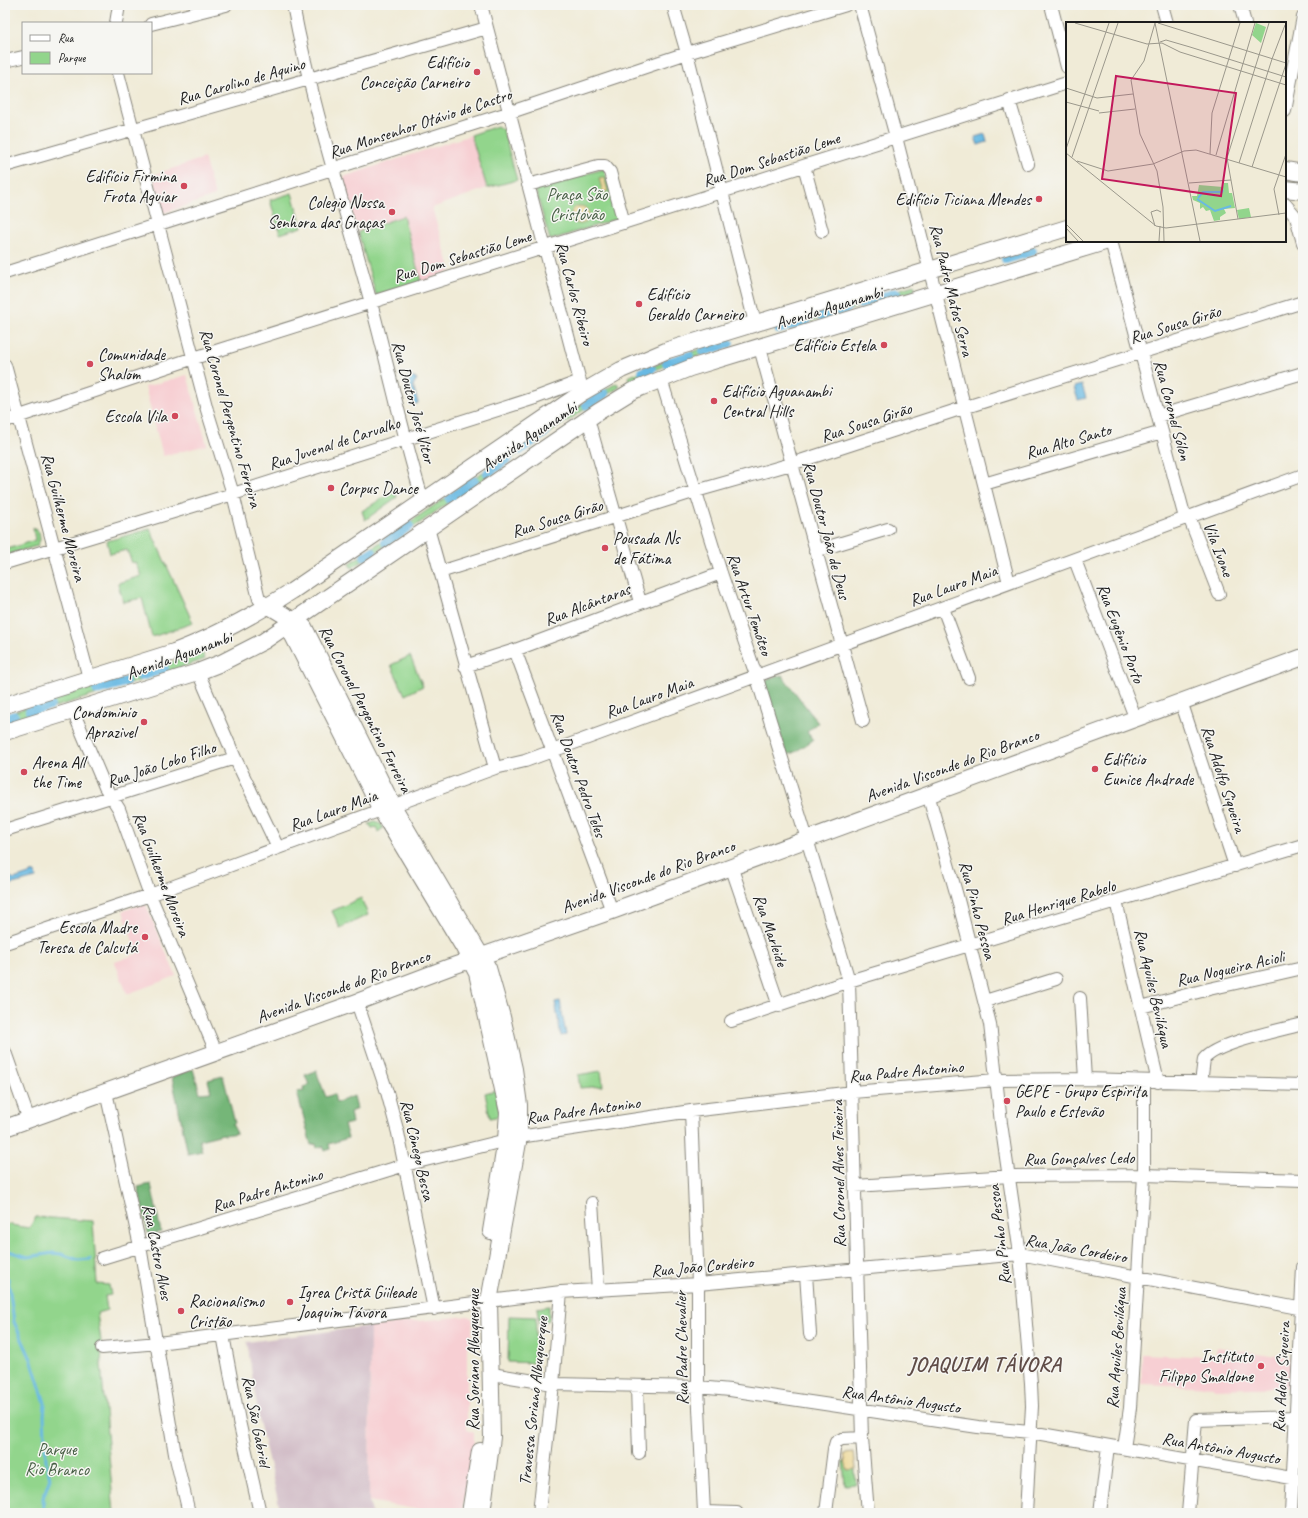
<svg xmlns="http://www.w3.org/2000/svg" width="1308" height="1518" viewBox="0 0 1308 1518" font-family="Caveat,sans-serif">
<rect width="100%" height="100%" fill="#f6f6f2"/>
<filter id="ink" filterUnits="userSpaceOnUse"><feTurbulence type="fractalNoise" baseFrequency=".025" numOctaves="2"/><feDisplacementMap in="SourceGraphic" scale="8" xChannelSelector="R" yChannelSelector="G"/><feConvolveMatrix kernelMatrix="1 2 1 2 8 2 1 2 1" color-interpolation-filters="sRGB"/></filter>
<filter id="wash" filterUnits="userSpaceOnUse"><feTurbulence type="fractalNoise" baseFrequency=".012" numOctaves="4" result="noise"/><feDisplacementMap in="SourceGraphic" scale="16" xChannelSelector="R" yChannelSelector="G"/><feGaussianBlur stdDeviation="0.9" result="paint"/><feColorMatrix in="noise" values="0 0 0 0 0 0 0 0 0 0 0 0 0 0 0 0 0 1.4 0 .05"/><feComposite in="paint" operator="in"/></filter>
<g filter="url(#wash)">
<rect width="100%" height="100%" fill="#f0ebd7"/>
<path fill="#f7cfd3" d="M471,135L487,188L432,208L451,271L421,282L403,216L358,232L343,184V179L346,176Z
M204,158L215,196L163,213L153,175Z
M187,375L207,445L163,456L145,387Z
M145,903L176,976L127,994L115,962L137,954L123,911Z
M468,1316L473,1319L472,1333L467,1348V1430L474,1433V1442L462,1513H438L369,1501L370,1326Z
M1217,1347L1290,1358L1289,1387L1213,1389V1387L1141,1384L1142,1354L1215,1357Z"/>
<path fill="#d2bdc7" d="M370,1326L369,1501L372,1513H281L260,1425L247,1342Z"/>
<path fill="#92d58c" stroke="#577854" d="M497,126L503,130L517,180L487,188L471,135Z
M604,169L619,218L550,240L535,188Z
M292,193L302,227L280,234L270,200Z
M403,216L421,282L376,295L358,232Z
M914,285L916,290L896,296L895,291Z
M860,301L862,306L846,311L845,306Z
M821,313L822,318L806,323L805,318Z
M704,348L705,354L690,359L688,353Z
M666,361L668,365L652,371L651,367Z
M642,371L645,376L630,383L628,377Z
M617,383L620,387L605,396L603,391Z
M585,402L588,407L547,435L544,430Z
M519,448L522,452L509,460L507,456Z
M486,470L489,475L475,484L472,479Z
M394,491L397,497L365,520L362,511Z
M448,496L451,501L411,529L407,524Z
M33,528L39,532L40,540L37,546L5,555V550L35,540Z
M150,529L193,623L152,637L142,598L123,602L118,583L141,576L135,562L132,563L127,550L110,554L107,541Z
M384,540L387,545L373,554L370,549Z
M364,554L367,558L352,568L349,564Z
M202,652L205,659L165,673L163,665Z
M410,656L423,686L405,695L391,665Z
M140,673L142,680L126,685L124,678Z
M96,686L98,694L51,708L48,701Z
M28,707L31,715L15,719L13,712Z
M375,822L381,824L383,828L378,832L376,827L372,828L369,824Z
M361,898L368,915L340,928L332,911Z
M601,1071L603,1086L580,1088L578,1075Z
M496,1090L500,1116L490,1118L485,1093Z
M36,1217L93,1221L97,1284L109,1285L111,1295L105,1296L107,1310L97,1313L102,1348L101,1364L114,1513H5V1224L29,1228Z
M549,1306V1320L539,1323L537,1308Z
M509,1316L536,1317L535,1363L508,1362Z
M854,1461L856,1484L845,1485L843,1462Z"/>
<path fill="#75b678" stroke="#48694a" d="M782,675L818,723L807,732L813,740L795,752L787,755L765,685L767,680Z
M193,1069L200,1093L211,1092L208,1080L223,1076L235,1123L232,1124L237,1133L224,1135L223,1134L199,1140L202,1151L188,1154L172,1077Z
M316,1071L326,1097L334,1094L336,1103L354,1096L357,1109L350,1112L352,1123L344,1125L348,1138L329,1144L330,1149L325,1151L323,1146L317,1148L316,1144L311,1145L297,1092L304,1091L303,1087L309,1085L305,1075Z
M151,1184L161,1232L151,1234L148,1233L138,1187Z"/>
<path fill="#eeda9e" stroke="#857b5d" d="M604,177L608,191L603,193L599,178Z
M571 215a9 9 0 1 1 18 0a9 9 0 1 1-18 0Z
M854,1453L856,1469L847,1470L844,1454Z"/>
<path fill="#68b9e3" stroke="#426a80" d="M985,134L987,142L978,145L975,137Z
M410,377L417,379L413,385L418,403L413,405C414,395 405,389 407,379Z
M1082,385L1086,398L1078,400L1074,387Z
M35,872L36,878L5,886V874L14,879Z
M560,1001L566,1035L561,1036L555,1002Z"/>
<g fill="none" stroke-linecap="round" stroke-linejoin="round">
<path stroke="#68b9e3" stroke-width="3" d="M5,1250L28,1257L53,1253L61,1254L78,1260L91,1259
M5,1277L8,1279L14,1322L31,1359L45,1403L44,1416L46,1461L50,1478L43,1498L44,1513"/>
<path stroke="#68b9e3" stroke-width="10" d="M1006,259L1032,251
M861,304L896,293
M822,316L846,309
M778,329L806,321
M704,351L729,343
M667,363L689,356
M643,372L651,369
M587,405L604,394
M520,450L545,432
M488,473L508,458
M450,499L474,481
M386,542L409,526
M365,556L372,552
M141,676L164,669
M97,690L125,682
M30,711L50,705
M5,719L14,716"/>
</g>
</g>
<g filter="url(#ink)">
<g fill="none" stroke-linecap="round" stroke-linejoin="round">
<g stroke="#86847a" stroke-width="14">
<path id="minor" d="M293,5C312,106 344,204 371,303C389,369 403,436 423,501
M481,5L582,389
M673,5L687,53L755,323
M860,5L896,137L1009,583
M1051,5L1067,67
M1162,5L1167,23
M1240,5L1245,23
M116,23L119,5
M151,24L226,5
M5,61L23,57
M118,73L207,410L233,494L259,599L269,606
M1009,100L1028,164
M1285,111L1303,17
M5,166L487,28
M804,166L822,231
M528,185L598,166H605L610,172L624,223
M1285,204L1296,217L1303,243
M1111,241L1185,518
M5,273L508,113L687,53L846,5
M760,348L863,721
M5,365L89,678
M661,379L721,573L756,675L807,839L849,981L862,1438L868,1513
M1158,416L1303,373
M588,419L640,602
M5,421L194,358L1067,83
M984,484L1162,432
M1189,517L1219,594
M428,528L495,768
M815,551L888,529
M1075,560L1135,717
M5,563L233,494L535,398L580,381
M440,572L696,491L791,464L963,408L1303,302
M943,608L969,678
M515,650L612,911
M465,666L515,650L721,573
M198,672L235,758L278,848
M1181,701L1235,866
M73,711L105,787L119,809L150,895L216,1052
M928,794L957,896L990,1024L1001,1123L1020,1254L1031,1383L1032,1406L1026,1513
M5,830L235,758
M731,866L779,1006
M1116,901L1158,1082
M5,943L150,895L495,768L525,761L1303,475
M1080,998L1085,1079
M985,1001L1056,979
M357,1002L387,1092L398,1133L434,1309
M1141,1007L1209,989L1303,968
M731,1021L849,981L1303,845
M5,1052L29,1120
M1201,1083L1204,1059C1216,1043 1281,1030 1303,1024
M106,1092L140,1246L175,1454L189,1513
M691,1111L698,1284V1387L704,1513
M855,1186L1010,1176L1144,1175L1303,1180
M592,1203L598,1290
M102,1258L405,1165L519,1137L691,1111L853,1092L996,1080L1085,1079L1303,1085
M806,1274L810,1334
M223,1335L239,1421L260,1513
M102,1348L158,1343L561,1292L698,1284L1020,1254L1303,1309
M492,1374L553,1384L698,1387L730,1390L978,1427L1030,1432L1303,1480
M637,1386L639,1453
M1124,1448L1130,1408L1144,1175V1082
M704,1512L737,1513
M539,1513L553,1384L561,1292
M826,1513L834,1449L836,1442L842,1439L862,1438
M1100,1513L1108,1446
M1188,1513L1196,1420L1295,1417
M1291,1513L1303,1267"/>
</g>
<g stroke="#86847a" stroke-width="18">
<path id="major" d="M1285,170L1303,173
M1285,189L1303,191
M269,606L304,627L393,806L488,968L502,1017L514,1069L519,1105V1137L489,1301L492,1437L482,1513
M287,624L381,810L464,948L477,973L508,1112L506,1140L491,1231
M5,705L174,652C217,636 254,615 292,591L583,392L621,370L668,350L1067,228
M5,732L198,672L221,663L264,641L598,412L632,391L690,368L1108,241
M5,1128L357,1002L450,967L612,911L1303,657
M470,1513L480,1451"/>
</g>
<use href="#minor" stroke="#fff" stroke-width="12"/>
<use href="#major" stroke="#fff" stroke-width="16"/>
</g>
</g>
<g fill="#d1495b" stroke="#f6f6f2" stroke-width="1.5">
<circle cx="477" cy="72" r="4"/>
<circle cx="184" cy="186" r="4"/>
<circle cx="1039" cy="199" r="4"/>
<circle cx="392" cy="212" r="4"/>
<circle cx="639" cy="304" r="4"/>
<circle cx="884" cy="345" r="4"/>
<circle cx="90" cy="364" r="4"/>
<circle cx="714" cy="401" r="4"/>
<circle cx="175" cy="416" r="4"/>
<circle cx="331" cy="488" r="4"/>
<circle cx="605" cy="548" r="4"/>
<circle cx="144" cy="722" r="4"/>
<circle cx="1095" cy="769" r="4"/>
<circle cx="24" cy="772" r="4"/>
<circle cx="145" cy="937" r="4"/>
<circle cx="1007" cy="1101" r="4"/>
<circle cx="290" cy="1302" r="4"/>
<circle cx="181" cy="1311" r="4"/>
<circle cx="1261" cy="1366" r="4"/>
</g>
<g text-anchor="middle" stroke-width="3" stroke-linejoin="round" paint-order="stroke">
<g font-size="17" fill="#1c1c1c" stroke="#f6f6f2" text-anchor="start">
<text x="469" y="68" text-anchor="end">Edifício<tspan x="469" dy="20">Conceição Carneiro</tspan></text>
<text x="176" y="182" text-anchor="end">Edifício Firmina<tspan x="176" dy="20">Frota Aguiar</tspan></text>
<text x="1031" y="205" text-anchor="end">Edifício Ticiana Mendes</text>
<text x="384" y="208" text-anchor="end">Colegio Nossa<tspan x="384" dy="20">Senhora das Graças</tspan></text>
<text x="647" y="300">Edifício<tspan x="647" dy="20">Geraldo Carneiro</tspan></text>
<text x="876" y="351" text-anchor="end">Edifício Estela</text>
<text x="98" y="360">Comunidade<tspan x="98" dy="20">Shalom</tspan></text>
<text x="722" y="397">Edifício Aguanambi<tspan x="722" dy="20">Central Hills</tspan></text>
<text x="167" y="422" text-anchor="end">Escola Vila</text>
<text x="339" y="494">Corpus Dance</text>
<text x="613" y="544">Pousada Ns<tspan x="613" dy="20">de Fátima</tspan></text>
<text x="136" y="718" text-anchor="end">Condominio<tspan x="136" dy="20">Aprazivel</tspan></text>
<text x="1103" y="765">Edifício<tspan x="1103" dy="20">Eunice Andrade</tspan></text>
<text x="32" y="768">Arena All<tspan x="32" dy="20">the Time</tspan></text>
<text x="137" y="933" text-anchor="end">Escola Madre<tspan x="137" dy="20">Teresa de Calcutá</tspan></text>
<text x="1015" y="1097">GEPE - Grupo Espirita<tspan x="1015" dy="20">Paulo e Estevão</tspan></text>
<text x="298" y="1298">Igrea Cristã Giileade<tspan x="298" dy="20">Joaquim Távora</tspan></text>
<text x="189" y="1307">Racionalismo<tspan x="189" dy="20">Cristão</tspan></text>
<text x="1253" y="1362" text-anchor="end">Instituto<tspan x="1253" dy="20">Filippo Smaldone</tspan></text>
</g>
<g font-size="17" fill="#1c1c1c" stroke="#f6f6f2">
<text transform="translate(241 81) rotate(-16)" y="6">Rua Carolino de Aquino</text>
<text transform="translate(420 123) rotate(-18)" y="6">Rua Monsenhor Otávio de Castro</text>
<text transform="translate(771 159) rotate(-18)" y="6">Rua Dom Sebastião Leme</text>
<text transform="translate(462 256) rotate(-17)" y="6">Rua Dom Sebastião Leme</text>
<text transform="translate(952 290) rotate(76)" y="6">Rua Padre Matos Serra</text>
<text transform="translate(575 293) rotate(75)" y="6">Rua Carlos Ribeiro</text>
<text transform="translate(829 307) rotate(-17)" y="6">Avenida Aguanambi</text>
<text transform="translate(1175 324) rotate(-17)" y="6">Rua Sousa Girão</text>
<text transform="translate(414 402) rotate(75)" y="6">Rua Doutor José Vitor</text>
<text transform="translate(1173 410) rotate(75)" y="6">Rua Coronel Sólon</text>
<text transform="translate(231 418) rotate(74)" y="6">Rua Coronel Pergentino Ferreira</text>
<text transform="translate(866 422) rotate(-18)" y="6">Rua Sousa Girão</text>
<text transform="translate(529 436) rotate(-34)" y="6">Avenida Aguanambi</text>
<text transform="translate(1068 441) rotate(-16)" y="6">Rua Alto Santo</text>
<text transform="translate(334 443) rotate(-18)" y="6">Rua Juvenal de Carvalho</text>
<text transform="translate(64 517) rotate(75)" y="6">Rua Guilherme Moreira</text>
<text transform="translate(557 518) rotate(-17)" y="6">Rua Sousa Girão</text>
<text transform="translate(827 530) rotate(75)" y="6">Rua Doutor João de Deus</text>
<text transform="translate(1219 549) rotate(69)" y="6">Vila Ivone</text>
<text transform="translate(953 585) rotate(-20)" y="6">Rua Lauro Maia</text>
<text transform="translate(587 604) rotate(-21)" y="6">Rua Alcântaras</text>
<text transform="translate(750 604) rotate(71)" y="6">Rua Artur Temóteo</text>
<text transform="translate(1121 633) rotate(69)" y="6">Rua Eugênio Porto</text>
<text transform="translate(179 655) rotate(-20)" y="6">Avenida Aguanambi</text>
<text transform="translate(649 697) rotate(-20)" y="6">Rua Lauro Maia</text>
<text transform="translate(366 709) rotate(63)" y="6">Rua Coronel Pergentino Ferreira</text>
<text transform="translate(161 764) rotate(-18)" y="6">Rua João Lobo Filho</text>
<text transform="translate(952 765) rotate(-20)" y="6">Avenida Visconde do Rio Branco</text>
<text transform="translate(579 774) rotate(70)" y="6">Rua Doutor Pedro Teles</text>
<text transform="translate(1224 779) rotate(72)" y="6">Rua Adolfo Siqueira</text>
<text transform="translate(333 810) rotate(-20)" y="6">Rua Lauro Maia</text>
<text transform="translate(162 874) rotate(69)" y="6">Rua Guilherme Moreira</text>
<text transform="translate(648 876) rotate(-20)" y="6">Avenida Visconde do Rio Branco</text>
<text transform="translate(1058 902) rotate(-17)" y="6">Rua Henrique Rabelo</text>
<text transform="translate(978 910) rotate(75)" y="6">Rua Pinho Pessoa</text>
<text transform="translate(771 930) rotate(71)" y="6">Rua Marleide</text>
<text transform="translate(1230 968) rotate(-13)" y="6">Rua Nogueira Acioli</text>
<text transform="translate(343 986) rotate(-20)" y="6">Avenida Visconde do Rio Branco</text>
<text transform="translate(1154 988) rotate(77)" y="6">Rua Aquiles Beviláqua</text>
<text transform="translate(906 1071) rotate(-5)" y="6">Rua Padre Antonino</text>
<text transform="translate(583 1110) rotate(-8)" y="6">Rua Padre Antonino</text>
<text transform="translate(418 1150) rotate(77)" y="6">Rua Cônego Bessa</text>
<text transform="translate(1079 1158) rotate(-1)" y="6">Rua Gonçalves Ledo</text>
<text transform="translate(838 1174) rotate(-91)" y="6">Rua Coronel Alves Teixeira</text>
<text transform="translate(267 1190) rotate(-17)" y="6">Rua Padre Antonino</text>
<text transform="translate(999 1235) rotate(-97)" y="6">Rua Pinho Pessoa</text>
<text transform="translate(1076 1248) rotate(10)" y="6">Rua João Cordeiro</text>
<text transform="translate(158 1252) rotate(79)" y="6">Rua Castro Alves</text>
<text transform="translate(702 1266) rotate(-5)" y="6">Rua João Cordeiro</text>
<text transform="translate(681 1348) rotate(-91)" y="6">Rua Padre Chevalier</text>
<text transform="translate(1116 1348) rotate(-86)" y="6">Rua Aquiles Beviláqua</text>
<text transform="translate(473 1360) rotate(-90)" y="6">Rua Soriano Albuquerque</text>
<text transform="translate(1281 1377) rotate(-87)" y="6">Rua Adolfo Siqueira</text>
<text transform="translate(901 1399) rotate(8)" y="6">Rua Antônio Augusto</text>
<text transform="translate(533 1401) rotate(-84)" y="6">Travessa Soriano Albuquerque</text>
<text transform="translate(257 1421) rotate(79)" y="6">Rua São Gabriel</text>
<text transform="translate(1221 1448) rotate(10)" y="6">Rua Antônio Augusto</text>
</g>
<g font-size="17" fill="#455d43" stroke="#f6f6f2">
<text x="577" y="200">Praça São<tspan x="577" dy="20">Cristóvão</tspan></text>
<text x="57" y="1455">Parque<tspan x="57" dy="20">Rio Branco</tspan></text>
</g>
<g font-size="21" font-weight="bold" letter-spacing="1" fill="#5f4c47" stroke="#f6f6f2">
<text x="985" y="1371">JOAQUIM TÁVORA</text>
</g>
</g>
<g transform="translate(1066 22)">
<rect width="220" height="220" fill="#f0ebd7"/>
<path d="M190,1L200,5L195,21L186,13ZM158,161H162L163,171H166L169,186L158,187L160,191L154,195V198L148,199L144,188L140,189L137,185L134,187V181L127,178L126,174H131L133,163L157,165ZM183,186L185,195L173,197L171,188Z" fill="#92d58c"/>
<path fill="none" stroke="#68b9e3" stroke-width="2" d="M132,176L137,170H156L157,168M131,177L149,189L165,184"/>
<path fill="none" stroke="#9b988c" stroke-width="1" d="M9,1L81,22L96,21L114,30L220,63M89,1L78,39L65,58L74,112L91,149L97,185L98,219M89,1L134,219M92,1L220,41M94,20L100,18L124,25L220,55M0,66L31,76L67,72M0,80L33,89M33,91L69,87M0,127L43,1M0,131L90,204L100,206L220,191M144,132L146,91L174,1M150,133L189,1M6,135L52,1M11,139L42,149L87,142M173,141L206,37L219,3M87,142L118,129L130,128L220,155M186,145L220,42M123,161L165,158M213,193L208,167L220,132M172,197L161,136L203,1M0,202L17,219M89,204L85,190L91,188L95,190M0,206L12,219M93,219L94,204"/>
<path fill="#c2185b" fill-opacity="0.15" stroke="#c2185b" stroke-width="2" d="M50,54L170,71L155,174L36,157Z"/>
<rect width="220" height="220" fill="none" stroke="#1c1c1c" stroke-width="2"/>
</g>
<rect width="1308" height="1518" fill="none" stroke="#f6f6f2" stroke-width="20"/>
<rect x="22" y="22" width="130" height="52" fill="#f6f6f2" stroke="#9f9f9c"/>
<rect x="30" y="35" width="20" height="6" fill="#ffffff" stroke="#9f9f9c"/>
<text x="58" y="42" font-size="12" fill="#1c1c1c">Rua</text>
<rect x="30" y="52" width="20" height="12" fill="#92d58c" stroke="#9f9f9c"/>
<text x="58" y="62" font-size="12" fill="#1c1c1c">Parque</text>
</svg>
